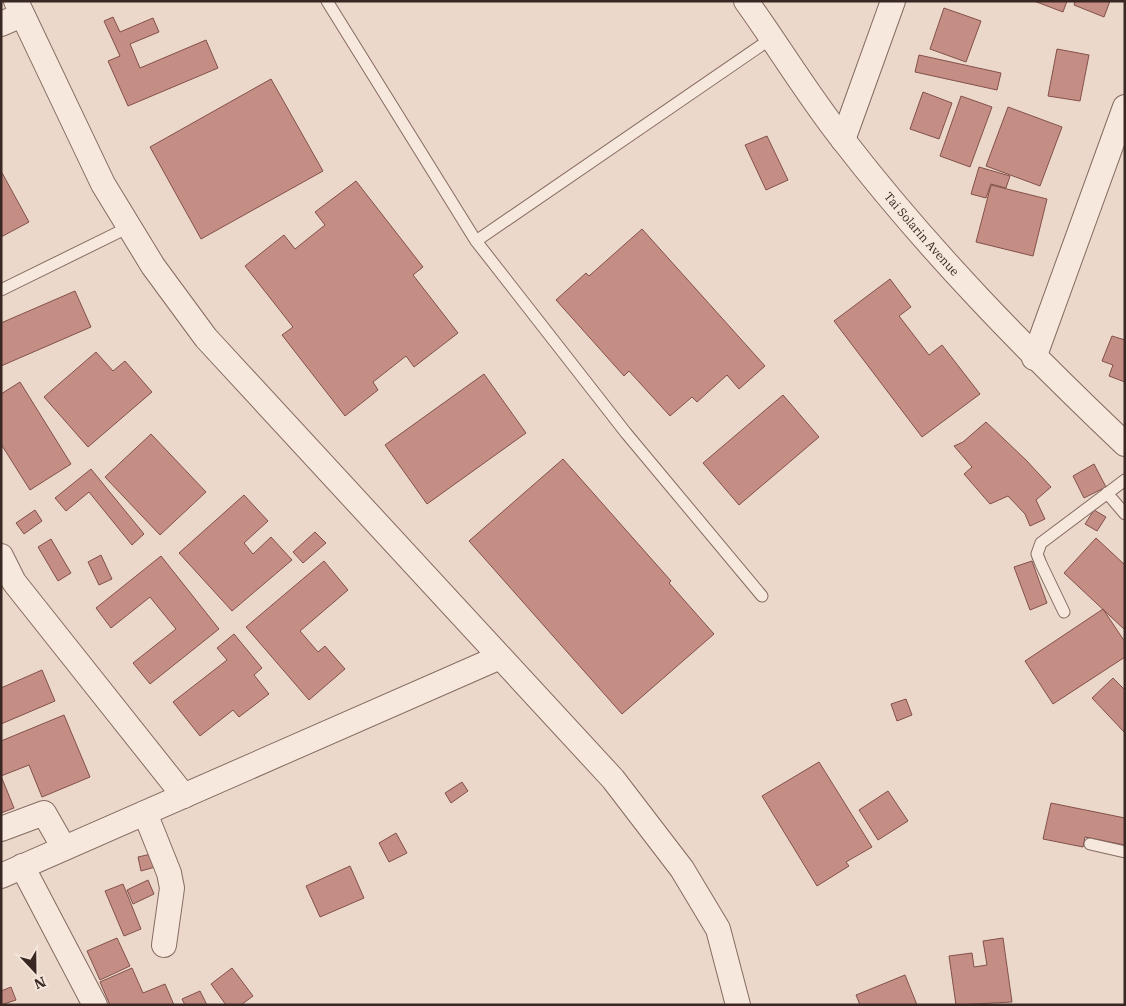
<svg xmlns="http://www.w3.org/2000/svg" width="1126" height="1006" viewBox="0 0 1126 1006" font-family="'IBM Plex Serif',serif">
<rect width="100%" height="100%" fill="#ebd8cb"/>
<path fill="#c58e85" stroke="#825049" d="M1034,1H1067L1063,12Z
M1075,1H1110L1104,17L1074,5Z
M944,8L981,21L966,62L930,49Z
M113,17L120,32L153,18L159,32L130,44L140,68L206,40L218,68L128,106L108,61L120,56L104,21Z
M1057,49L1089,55L1080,101L1048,96Z
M919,55L1001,73L997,90L915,72Z
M271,79L323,171L201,239L150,147Z
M923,92L952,103L939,139L910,129Z
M961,96L992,107L970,167L940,156Z
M1008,107L1062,127L1040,186L986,166Z
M767,136L788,180L766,190L745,145Z
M979,167L1010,176L1006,188L991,184L986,198L971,194Z
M1,171L29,222L1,237Z
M356,181L423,267L413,275L458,333L414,367L406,356L373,382L378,390L345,416L282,335L293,327L245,266L284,235L295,249L325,225L315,212Z
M991,185L1047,199L1033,256L976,242Z
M642,229L765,366L739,389L727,375L697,402L692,397L670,416L629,371L624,376L556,300L586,273L589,276Z
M890,279L911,307L899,316L929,355L942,345L980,394L922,437L834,321Z
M75,291L91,327L1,366V323Z
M1112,336L1125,340V382L1109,376L1113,365L1102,361Z
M96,352L113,371L125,361L152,392L88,447L44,397Z
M484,374L526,433L427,504L385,445Z
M20,382L71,464L30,490L1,444V394Z
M783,395L819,437L739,505L703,463Z
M986,422L1026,460L1051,487L1036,500L1045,519L1030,526L1025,514L1008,496L990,504L964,474L972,467L954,446L963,442Z
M151,434L206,492L160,535L105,477Z
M563,459L671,581L669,583L714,634L622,714L469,541Z
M1094,464L1106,487L1084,498L1073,476Z
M91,469L144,534L132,545L89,492L66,511L55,498Z
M244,495L268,521L244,543L253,554L271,537L292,560L232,611L179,553Z
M35,510L42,521L24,534L16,523Z
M1094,510L1106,517L1097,531L1085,524Z
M315,532L326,543L303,563L293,552Z
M1096,538L1125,565V630L1064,573Z
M51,539L71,573L58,581L38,547Z
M101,555L112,579L99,585L88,562Z
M161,556L219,629L150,684L133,663L176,629L150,597L111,628L96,608Z
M324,561L348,590L300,631L318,652L325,646L345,669L309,700L246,627Z
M1032,561L1047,603L1030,610L1014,567Z
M1103,609L1125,642V657L1053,704L1025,661Z
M234,634L262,668L254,675L269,694L239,717L233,710L200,736L173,702L227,660L217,648Z
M42,670L55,701L1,724V688Z
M1113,678L1125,690V733L1092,698Z
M906,699L912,715L897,721L891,704Z
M64,715L90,777L42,797L29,765L1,776V741Z
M819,762L872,847L846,862L849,866L817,886L762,796Z
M1,776L14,808L1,813Z
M462,782L468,791L451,803L445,793Z
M888,791L908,821L878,840L859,810Z
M1051,803L1125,818V845L1085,837L1083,847L1043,839Z
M396,833L407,853L389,862L379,843Z
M151,854L155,867L141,871L138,857Z
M350,866L364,898L320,917L306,886Z
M148,880L154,894L133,904L127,890Z
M123,884L141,929L124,936L105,891Z
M117,938L130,966L100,980L87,951Z
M1003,938L1012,1002L956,1005L949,956L972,953L974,967L987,965L983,941Z
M132,968L143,993L165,984L174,1005H110L100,982Z
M232,968L253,996L241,1005H226L211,984Z
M905,975L917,1005H860L856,995Z
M11,987L16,1000L1,1005V991Z
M200,991L207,1005H185L182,999Z"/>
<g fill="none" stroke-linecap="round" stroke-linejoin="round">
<g stroke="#866a60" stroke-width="13">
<path id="service" d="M327,1L476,241L626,433L762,596
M476,241L772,38
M1,290L129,227
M1107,493L1125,514
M1064,612L1041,564L1037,554L1041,543L1125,480
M1090,844L1125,852"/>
</g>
<g stroke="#866a60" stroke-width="26">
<g id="minor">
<path d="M16,1L103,184L153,266L206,338L613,779L682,869L718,929L738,1005"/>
<path id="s1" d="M746,1C779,47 809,97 844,141C929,251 1025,349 1125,444"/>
<path d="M1,24L22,15"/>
<path d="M843,140L893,1"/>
<path d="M1034,358L1125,107"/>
<path d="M1,556L14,582L184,796"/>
<path d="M145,813L169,873L172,888L164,945"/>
<path d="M1,829L44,813L64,848"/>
<path d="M22,866L95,1005"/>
<path d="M1,876L500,657"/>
</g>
</g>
<use href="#service" stroke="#f6e8dd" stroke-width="11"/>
<use href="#minor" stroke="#f6e8dd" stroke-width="24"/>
</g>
<g text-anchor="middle" stroke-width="4" stroke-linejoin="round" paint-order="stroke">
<g font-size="12" fill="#382722" stroke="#f3e5d9">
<text dy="4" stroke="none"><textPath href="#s1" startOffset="292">Tai Solarin Avenue</textPath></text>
</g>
</g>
<rect width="1126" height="1006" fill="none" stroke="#382722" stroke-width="5"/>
<g transform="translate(35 971) rotate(158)" stroke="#f3e5d9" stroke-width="4" paint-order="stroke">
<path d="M0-4L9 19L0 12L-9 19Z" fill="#382722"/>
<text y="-8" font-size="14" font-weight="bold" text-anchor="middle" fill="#382722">N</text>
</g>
</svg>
